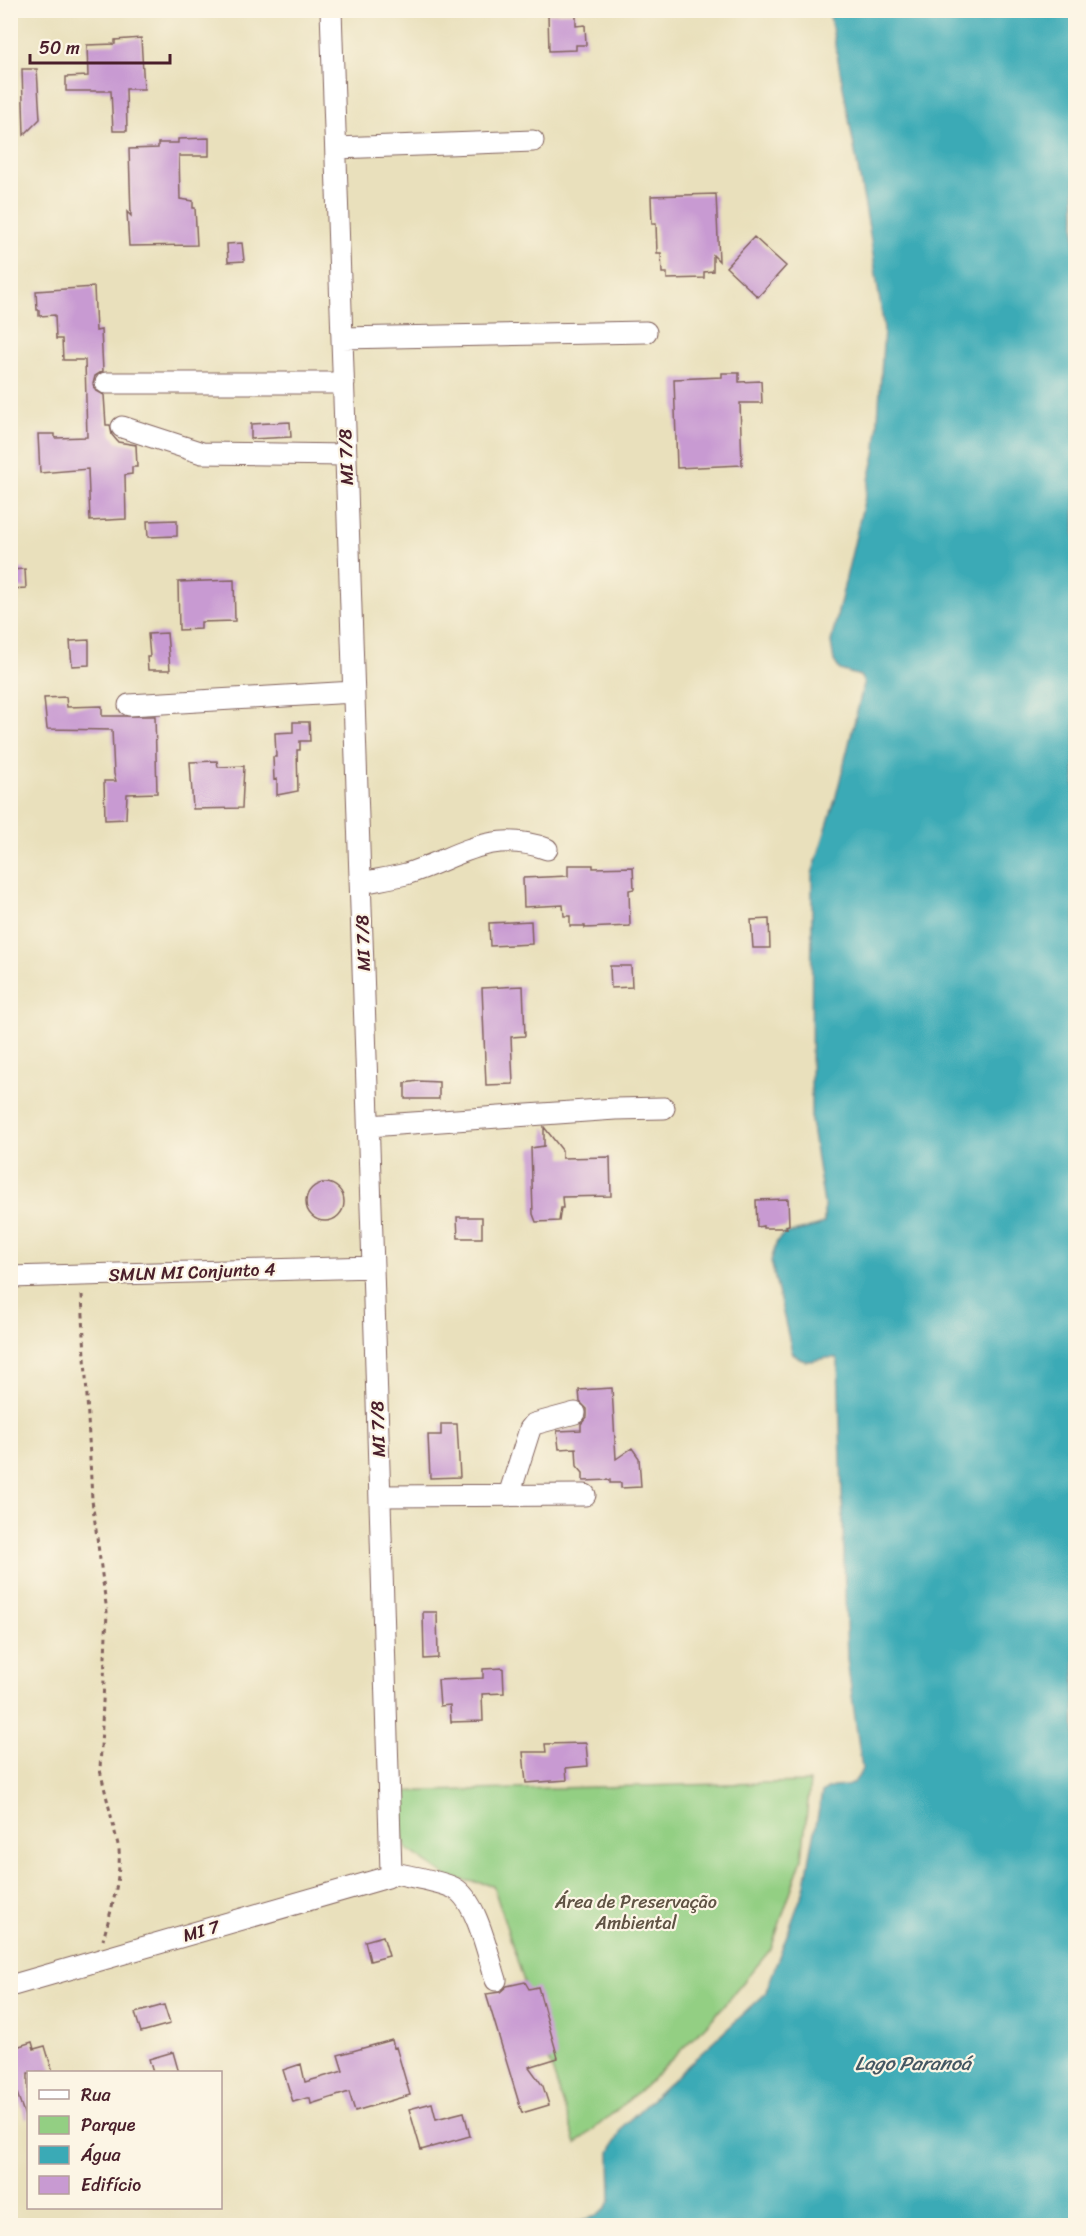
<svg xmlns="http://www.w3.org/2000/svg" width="1086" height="2236" viewBox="0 0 1086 2236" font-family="Sriracha,sans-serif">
<rect width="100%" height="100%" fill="#fcf5e5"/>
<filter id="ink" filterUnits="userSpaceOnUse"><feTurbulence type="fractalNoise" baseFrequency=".0167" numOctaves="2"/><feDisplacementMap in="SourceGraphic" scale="12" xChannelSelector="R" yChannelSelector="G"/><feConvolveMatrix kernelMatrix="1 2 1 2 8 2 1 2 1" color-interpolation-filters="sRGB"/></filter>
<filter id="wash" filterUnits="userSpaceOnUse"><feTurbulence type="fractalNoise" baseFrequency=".008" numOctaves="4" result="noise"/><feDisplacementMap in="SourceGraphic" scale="24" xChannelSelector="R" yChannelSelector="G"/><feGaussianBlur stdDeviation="1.35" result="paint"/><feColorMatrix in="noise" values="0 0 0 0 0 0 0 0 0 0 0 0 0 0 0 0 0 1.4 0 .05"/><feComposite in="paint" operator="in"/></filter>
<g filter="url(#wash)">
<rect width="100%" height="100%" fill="#e9e0bc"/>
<path fill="#93cf83" stroke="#6e7757" stroke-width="1.5" d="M810,1782L802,1858L771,1949L715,2016L644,2087L576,2144L493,1885L450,1878L407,1849L385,1792Z"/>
<path fill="#3aaab6" stroke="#426470" stroke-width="1.5" d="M829,11H1075V2225H567L595,2216L607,2207L611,2199L610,2152L625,2124L765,1994L804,1889L822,1793C838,1778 850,1798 862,1769L847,1659L838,1361L836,1358C818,1355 806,1370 792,1352L771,1261L777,1241L784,1234L818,1226L824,1222V1204L811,1121L812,874L835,800L864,683L860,676L840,670L834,661L831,642L876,450L884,329L869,228Z"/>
<g id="blocks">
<path fill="#c89ad2" d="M564,13H576V26L585,25L586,45H576V50L549,51L548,14Z
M141,38L144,89H126L127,131H113L111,91H66V77L88,76L87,45L115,44V40Z
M22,69H37L40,119L24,135Z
M209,138V156H179V154L180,199L193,201V208H195L197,245L129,246L127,212L131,216L129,149L158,148V143H178V139Z
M716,194L719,261L713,255V271L704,272V278L667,279V273H662L661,253H657L656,224H652L651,196Z
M754,237L786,266L758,297L726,267Z
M242,243L244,261L228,262L227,244Z
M94,287L96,331L101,330L103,371L95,376L93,384L95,390L104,395L106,425H110L112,435L118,442L136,445L137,467H132V474L125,475L126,519L90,521L88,469L40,473L38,434H55V438L87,437L86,401L85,360H63L62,339H56L55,315L39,316V310H37L36,291Z
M722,373H739V382L761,381L762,403H740L742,465L677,468L674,379L722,377Z
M290,422L291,437L251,439V424Z
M177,520V536L148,537L147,521Z
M25,569L26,588L10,589V570Z
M234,580L235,621L201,622V629L179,630L178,582Z
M167,633L170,670H148L147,657H150L148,634Z
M89,640V665L72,666L70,641Z
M66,697L67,707L102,706V716H155L157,793L127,794L126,819L105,820L104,781H116L114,774L112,730L47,729L44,698Z
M293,722H309L310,741H300V750H297L298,791L277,795V779L274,780L273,757H276L275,733L293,732Z
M217,761L218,767L244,766L242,808L193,809L190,762Z
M568,865H593V868L633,867L634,889L629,890L630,926L585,928V926H570V916H564L563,905L524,907L523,878L568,876Z
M769,919L770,948H753L751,920Z
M531,921L532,944L490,946L489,923Z
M610,966H631L632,987L611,988Z
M523,986L525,1036L511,1037L513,1084L486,1085L482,988Z
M418,1081L439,1082V1099H405V1083Z
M544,1127L562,1150V1158L610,1157L611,1196L562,1197L563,1208H561L559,1221L536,1222L533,1214L531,1148L544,1146Z
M306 1202a19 19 0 1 1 38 0a19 19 0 1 1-38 0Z
M788,1199L789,1225L786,1226L787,1228H763V1226L757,1227L756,1200Z
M457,1217H482V1238H458Z
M612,1388L616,1459L632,1448L639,1458L641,1487L621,1488V1483H610V1480L583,1481V1473L577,1466L576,1448L559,1449L557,1431L581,1430V1424L587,1417V1409L580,1402L579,1390Z
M441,1424H457L460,1477L430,1478L428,1435H441Z
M423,1612H437L438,1658L424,1659Z
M503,1668L504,1693L482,1694L483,1721L451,1722L450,1705L440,1706L438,1680L483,1678V1669Z
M586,1743L588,1766L566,1768L567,1780L526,1783L523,1752H546L545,1744Z
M383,1936L389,1956L370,1961L365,1941Z
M525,1982L529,1989L538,1987L558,2058L529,2067L543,2086L549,2105L522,2113L486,1994L500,1992L507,1986Z
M164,2005L170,2024L141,2032L135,2013Z
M392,2040L394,2048L396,2047L410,2095L355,2111L349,2092L311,2104L310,2098H307L293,2102L283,2070L301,2064L305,2082L343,2071L338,2055Z
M32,2042L34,2049L45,2046L53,2073H28V2118L26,2119L10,2073V2049Z
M173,2052L179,2073H153L149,2059Z
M432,2103L436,2119L464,2112L470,2136L421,2150L409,2109Z"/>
</g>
</g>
<g filter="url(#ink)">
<use href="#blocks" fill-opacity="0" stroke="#82635e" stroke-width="1.5"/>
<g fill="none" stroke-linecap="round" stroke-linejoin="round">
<g stroke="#82635e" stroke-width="23">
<path id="minor" d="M336,148L533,141
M342,338L646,332
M106,383H344
M122,427L202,453L346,455
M129,705L354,692
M361,883C375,880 391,878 406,874C458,858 489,828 547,849
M369,1126L615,1109L664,1108
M10,1277L373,1267
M509,1495L530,1429L534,1424L575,1413
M380,1496L585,1495
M391,1872C410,1877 438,1880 454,1888C477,1900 488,1956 496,1980
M10,1986L388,1877L391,1872L373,1267L331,10"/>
</g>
<path stroke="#82635e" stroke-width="3" stroke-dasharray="4.5 4.5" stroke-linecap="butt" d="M82,1295L92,1500L107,1612L100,1770L119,1849C121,1880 111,1910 103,1940"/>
<use href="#minor" stroke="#fff" stroke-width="21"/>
</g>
</g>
<g text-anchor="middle" stroke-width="4.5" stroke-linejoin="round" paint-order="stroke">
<g font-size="18" fill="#4a1f2b" stroke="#fcf5e5">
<text transform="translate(346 457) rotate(-92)" y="6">MI 7/8</text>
<text transform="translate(363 943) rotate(-92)" y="6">MI 7/8</text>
<text transform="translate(192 1272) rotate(-2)" y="6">SMLN MI Conjunto 4</text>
<text transform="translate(378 1429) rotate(-92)" y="6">MI 7/8</text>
<text transform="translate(201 1931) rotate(-16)" y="6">MI 7</text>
</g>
<g font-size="18" fill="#605445" stroke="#fcf5e5">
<text x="636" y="1908">Área de Preservação<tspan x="636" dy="21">Ambiental</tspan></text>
</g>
<g font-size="20" font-style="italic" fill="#445763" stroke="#fcf5e5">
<text x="913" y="2070">Lago Paranoá</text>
</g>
</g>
<rect width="1086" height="2236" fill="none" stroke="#fcf5e5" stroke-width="36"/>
<rect x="27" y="2071" width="195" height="138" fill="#fcf5e5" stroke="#b59f9b" stroke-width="1.5"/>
<rect x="39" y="2090" width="30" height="9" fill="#ffffff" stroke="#b59f9b" stroke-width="1.5"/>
<text x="81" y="2101" font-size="18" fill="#4a1f2b">Rua</text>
<rect x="39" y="2116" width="30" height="18" fill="#93cf83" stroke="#b59f9b" stroke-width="1.5"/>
<text x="81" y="2131" font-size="18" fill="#4a1f2b">Parque</text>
<rect x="39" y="2146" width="30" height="18" fill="#3aaab6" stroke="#b59f9b" stroke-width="1.5"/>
<text x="81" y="2161" font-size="18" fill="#4a1f2b">Água</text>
<rect x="39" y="2176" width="30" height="18" fill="#c89ad2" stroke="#b59f9b" stroke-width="1.5"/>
<text x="81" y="2191" font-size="18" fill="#4a1f2b">Edifício</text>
<path d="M30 54v9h140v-9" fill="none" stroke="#4a1f2b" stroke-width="3"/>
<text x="39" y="54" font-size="18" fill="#4a1f2b" stroke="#fcf5e5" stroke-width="4.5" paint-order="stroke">50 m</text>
</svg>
